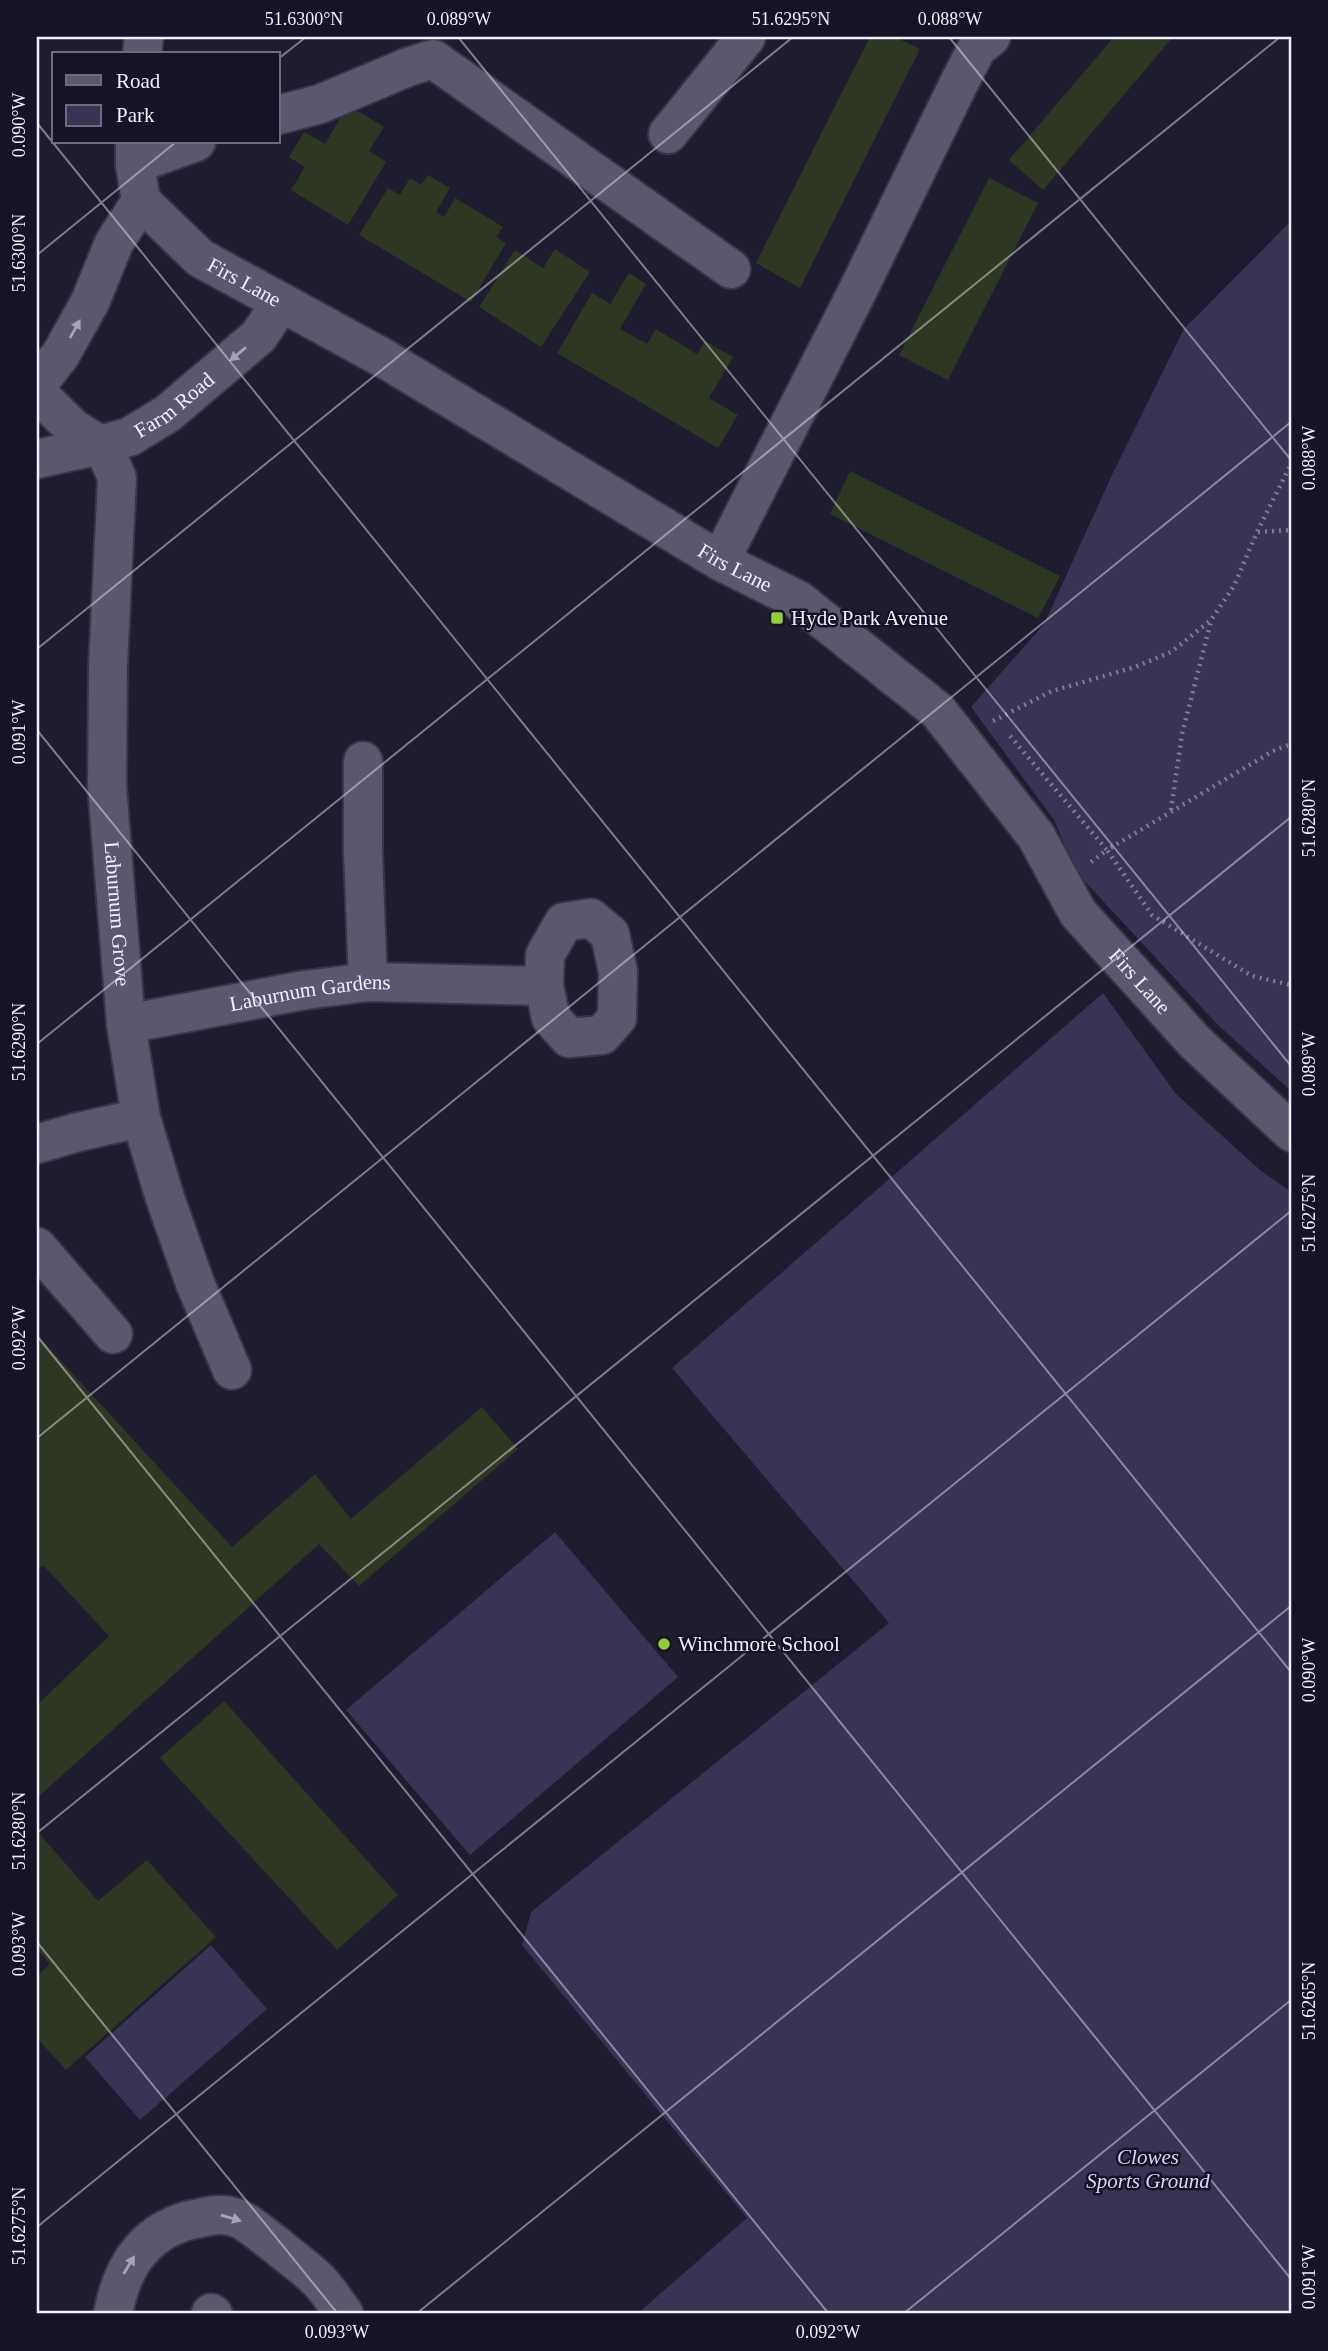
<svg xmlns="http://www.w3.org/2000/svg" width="1328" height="2351" viewBox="0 0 1328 2351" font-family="Georgia,serif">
<rect width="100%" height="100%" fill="#1f1c30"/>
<path fill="#393354" d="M1291,221V1091L1217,1024L1076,872L1054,820L971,707L1044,624L1112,475L1184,329Z
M1103,993L1176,1094L1260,1170L1291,1192V2314H637L747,2218L522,1945L531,1912L889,1623L672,1368Z
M555,1532L678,1677L470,1855L346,1710Z
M211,1945L267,2009L140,2120L85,2057Z"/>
<path fill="#2d3722" d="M870,37H895L920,49L800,288L756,263Z
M1114,37H1173L1043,190L1009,160Z
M348,105L384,127L369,151L386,162L348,225L291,190L305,167L289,157L304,132L325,144Z
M428,175L450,188L436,212L444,217L455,198L503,227L496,237L506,243L471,302L359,235L388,188L400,195L410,178L421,185Z
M989,178L1038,203L948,380L899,355Z
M555,249L590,272L541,347L479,307L515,250L543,268Z
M629,273L646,284L620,329L647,344L656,329L697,354L705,341L733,357L709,398L738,415L718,448L557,353L592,293L610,304Z
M850,471L1060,576L1038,618L830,514Z
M37,1335L232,1547L315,1474L351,1519L482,1407L518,1449L359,1586L319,1544L37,1798V1705L109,1636L43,1565L37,1570Z
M224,1701L398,1895L337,1950L160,1758Z
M37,1831L98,1901L147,1860L216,1937L66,2070L37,2038V1976L50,1964L37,1949Z"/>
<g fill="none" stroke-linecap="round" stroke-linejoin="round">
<g stroke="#383546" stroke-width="42">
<g id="minor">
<path d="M142,54L144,37"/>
<path d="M278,115L320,104L408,67L433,59L731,269"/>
<path d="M668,134L746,37"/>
<path id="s1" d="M135,142V164L141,201L200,258L385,359L720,561L798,600L938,711L1036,836L1078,913L1194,1041L1291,1132"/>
<path d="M135,164L196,142"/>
<path d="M37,385L61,354L90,302L114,243L141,201"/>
<path id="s2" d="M37,393L74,429L100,445L109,459L117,478L108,666L107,786L126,1024L141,1118L165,1198L195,1283L232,1370"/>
<path id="s3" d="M37,459L100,445L129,437L167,414L259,336L281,302"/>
<path d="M720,561L858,290L960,81L977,48L991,37"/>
<path d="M363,761V852L368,982"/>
<path d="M591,918L610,934L618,972L617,1018L602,1035L569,1038L551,1018L544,986L545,955L564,922Z"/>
<path id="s4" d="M126,1024L305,990L368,982L544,986"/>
<path d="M37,1144L78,1132L141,1118"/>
<path d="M37,1247L113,1334"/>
<path d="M211,2313L213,2314"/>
<path d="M113,2314C122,2264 147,2227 200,2218C213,2215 224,2213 237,2218C250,2223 261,2234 272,2242C288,2255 304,2266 318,2280C328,2290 336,2303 344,2314"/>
</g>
</g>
<path stroke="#7e7c8d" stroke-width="4.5" stroke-dasharray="2 5" stroke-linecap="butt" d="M1258,532L1291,530
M993,721L1052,691L1135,667L1171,652L1211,620L1234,586L1257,532L1291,464
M1010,736L1107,850L1273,751L1291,744
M1171,810L1182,734L1211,621
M1091,862L1107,850L1152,915L1252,976L1291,985"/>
<use href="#minor" stroke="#5a576f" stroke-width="38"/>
</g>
<defs><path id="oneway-solid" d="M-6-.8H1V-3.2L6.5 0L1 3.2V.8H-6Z" transform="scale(1.75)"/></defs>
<g fill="#a6a3b6">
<use href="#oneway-solid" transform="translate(75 329) rotate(-61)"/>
<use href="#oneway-solid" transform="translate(238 354) rotate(140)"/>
<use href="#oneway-solid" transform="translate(231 2218) rotate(16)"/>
<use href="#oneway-solid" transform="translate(129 2265) rotate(-59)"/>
</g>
<path fill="none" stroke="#f1effd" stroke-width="2" stroke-opacity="0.45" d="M458,37L1291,1066M949,37L1291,460M278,59L306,37M37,123L1291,1672M37,255L176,142M37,649L793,37M37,730L1291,2279M37,1044L1280,37M37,1336L829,2314M37,1438L1291,422M37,1833L1291,817M37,1942L338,2314M37,2227L1291,1211M416,2314L1291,1606M903,2314L1291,2000"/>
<g fill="#92cd3e" stroke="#161326" stroke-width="2.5">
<rect x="770" y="611" width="14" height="14" rx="3.5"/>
<circle cx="664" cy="1644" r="7"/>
</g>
<g text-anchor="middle" stroke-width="5" stroke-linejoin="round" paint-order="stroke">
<g font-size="21" fill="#f1effd" stroke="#161326">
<text dy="7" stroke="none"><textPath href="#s1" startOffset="192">Firs Lane</textPath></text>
<text dy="7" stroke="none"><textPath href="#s3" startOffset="150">Farm Road</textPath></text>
<text dy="7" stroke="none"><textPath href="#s1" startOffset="760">Firs Lane</textPath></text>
<text dy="7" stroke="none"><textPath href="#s2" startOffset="556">Laburnum Grove</textPath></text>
<text dy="7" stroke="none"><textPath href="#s1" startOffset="1348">Firs Lane</textPath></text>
<text dy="7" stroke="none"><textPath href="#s4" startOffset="187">Laburnum Gardens</textPath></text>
</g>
<g font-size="21" fill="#f1effd" stroke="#161326" text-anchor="start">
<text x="791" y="625">Hyde Park Avenue</text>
<text x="678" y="1651">Winchmore School</text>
</g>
<g font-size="21" font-style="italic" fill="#dbd8f6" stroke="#161326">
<text x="1148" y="2164">Clowes<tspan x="1148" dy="24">Sports Ground</tspan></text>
</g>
</g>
<rect width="1328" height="2351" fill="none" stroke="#161326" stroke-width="77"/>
<rect x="52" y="52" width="228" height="91" fill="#161326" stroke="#6e6b7c" stroke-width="2"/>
<rect x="66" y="75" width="35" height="10" fill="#5a576f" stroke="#6e6b7c" stroke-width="2"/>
<text x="116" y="88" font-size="21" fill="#f1effd">Road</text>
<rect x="66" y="105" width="35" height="21" fill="#393354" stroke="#6e6b7c" stroke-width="2"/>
<text x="116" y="122" font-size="21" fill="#f1effd">Park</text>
<rect x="38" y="38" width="1252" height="2274" fill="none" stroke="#f1effd" stroke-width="2.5"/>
<g font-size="18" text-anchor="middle" fill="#f1effd">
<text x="304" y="25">51.6300°N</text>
<text x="459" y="25">0.089°W</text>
<text x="791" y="25">51.6295°N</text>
<text x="950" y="25">0.088°W</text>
<text transform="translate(19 125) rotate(-90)" y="6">0.090°W</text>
<text transform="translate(19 253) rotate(-90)" y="6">51.6300°N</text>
<text transform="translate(1309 458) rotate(-90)" y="6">0.088°W</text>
<text transform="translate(19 732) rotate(-90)" y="6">0.091°W</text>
<text transform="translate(1309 818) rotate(-90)" y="6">51.6280°N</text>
<text transform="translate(19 1042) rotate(-90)" y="6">51.6290°N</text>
<text transform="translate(1309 1064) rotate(-90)" y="6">0.089°W</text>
<text transform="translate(1309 1213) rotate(-90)" y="6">51.6275°N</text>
<text transform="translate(19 1338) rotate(-90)" y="6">0.092°W</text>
<text transform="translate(1309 1670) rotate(-90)" y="6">0.090°W</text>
<text transform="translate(19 1831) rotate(-90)" y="6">51.6280°N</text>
<text transform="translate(19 1944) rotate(-90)" y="6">0.093°W</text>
<text transform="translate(1309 2001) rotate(-90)" y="6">51.6265°N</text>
<text transform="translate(19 2226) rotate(-90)" y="6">51.6275°N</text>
<text transform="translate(1309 2277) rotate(-90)" y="6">0.091°W</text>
<text x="337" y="2338">0.093°W</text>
<text x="828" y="2338">0.092°W</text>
</g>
</svg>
